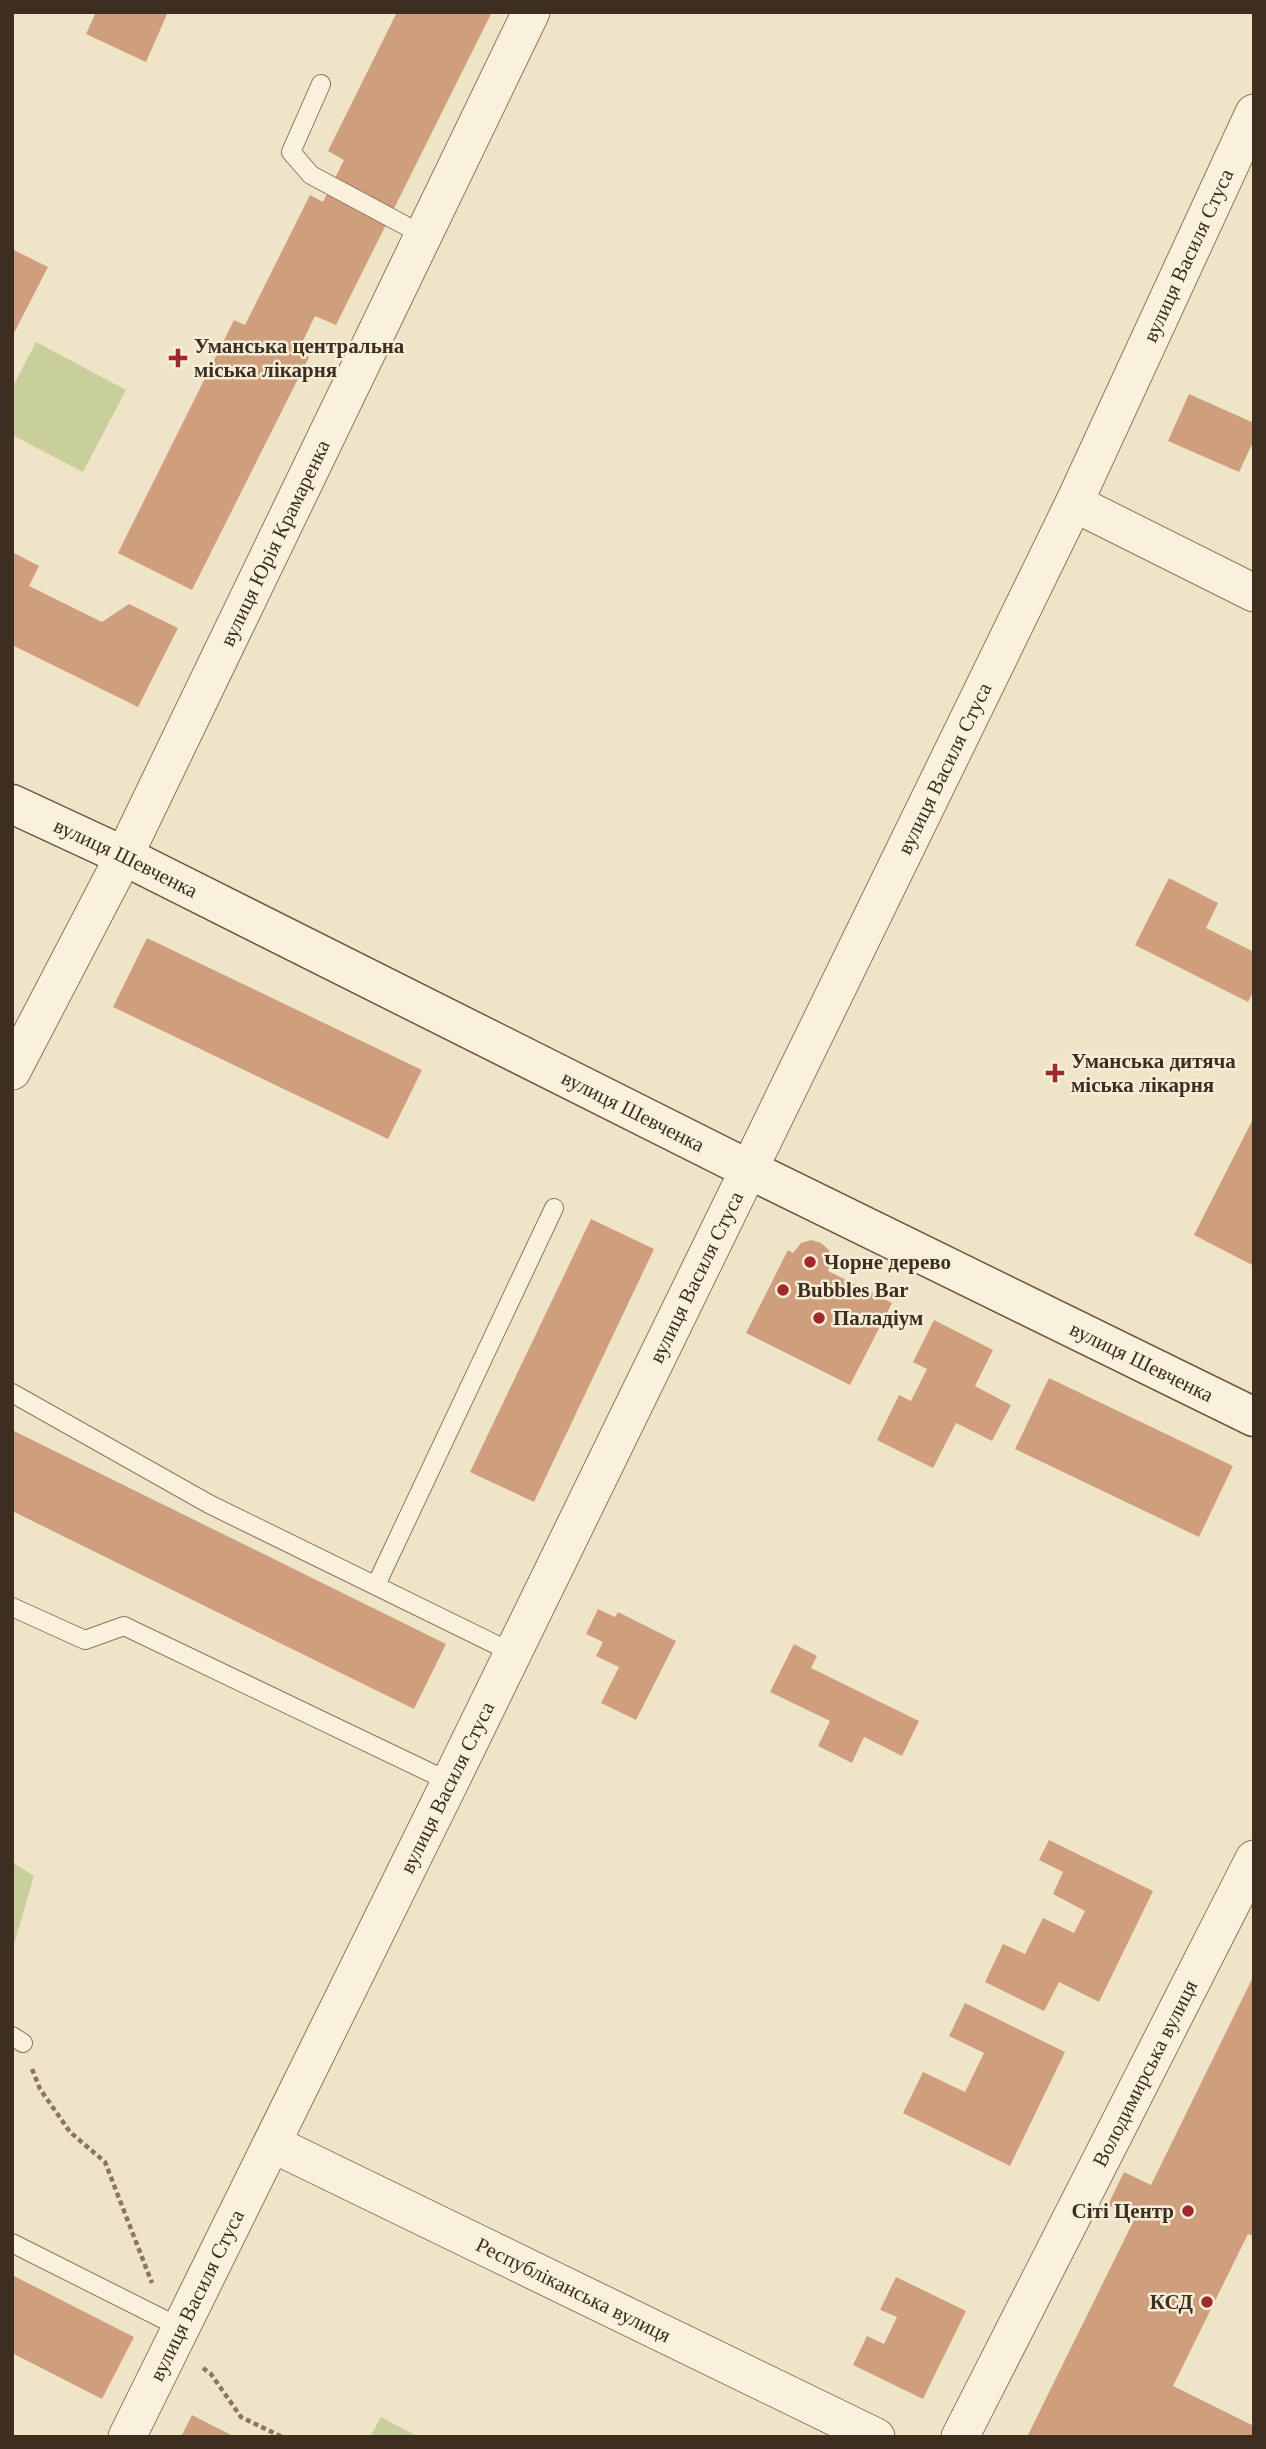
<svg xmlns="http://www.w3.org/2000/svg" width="1266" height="2449" viewBox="0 0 1266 2449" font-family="'Times New Roman',serif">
<rect width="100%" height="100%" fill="#f0e4c8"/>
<path fill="#c9cf9b" d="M36,342L126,390L83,472L12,435V388Z
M12,1862L34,1876L12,1951Z
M381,2417L419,2437H370Z"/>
<path fill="#cf9f7d" d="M96,12H168L146,62L86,34Z
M397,12H492L336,325L315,316L298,351L309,357L192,590L118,553L234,320L245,325L310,195L323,202L344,160L328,151Z
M12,249L48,267L12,337Z
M1189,394L1254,423V440L1239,472L1168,441Z
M12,552L39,566L29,586L102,622L129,604L178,628L138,707L12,645Z
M1169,878L1218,903L1206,928L1254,952V990L1248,1002L1135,945Z
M147,938L422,1070L388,1139L113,1007Z
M1254,1117V1266L1194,1235Z
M591,1219L654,1249L534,1502L470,1472Z
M811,1240L821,1243L829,1250L831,1260L828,1271L892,1303L850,1385L746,1333L788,1250L793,1253L801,1243Z
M934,1320L993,1350L975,1386L1011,1405L992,1441L956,1423L933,1468L877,1440L899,1395L911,1401L927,1369L913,1362Z
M1049,1378L1233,1466L1199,1537L1015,1449Z
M12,1430L446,1644L414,1709L12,1511Z
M598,1609L615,1617L618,1612L676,1641L636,1720L601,1703L619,1667L596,1656L603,1642L586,1634Z
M794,1644L817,1656L811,1668L919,1721L902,1756L864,1737L852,1763L818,1746L830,1721L770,1692Z
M1049,1840L1153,1891L1099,2002L1059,1982L1044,2011L985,1982L1003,1944L1025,1954L1043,1918L1074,1933L1085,1911L1053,1894L1063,1872L1039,1860Z
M1254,1975V2236L1248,2234L1173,2386L1254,2426V2437H1027L1135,2218L1108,2205L1124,2172L1151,2185Z
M965,2003L1065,2052L1010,2166L903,2113L923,2072L965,2092L984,2053L949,2036Z
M12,2275L134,2337L102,2399L12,2353Z
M896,2277L966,2311L923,2399L853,2365L867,2336L884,2344L897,2317L880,2310Z
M192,2415L235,2437H181Z"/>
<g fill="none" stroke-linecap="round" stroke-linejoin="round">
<g stroke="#8d765c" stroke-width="20">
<path id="lane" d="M321,84L291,152L311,175L423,235
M12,1393L209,1504L513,1653
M376,1585L554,1208
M12,1607L85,1640L124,1626L450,1782
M12,2036L23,2043
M12,2243L181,2328"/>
</g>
<g stroke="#8d765c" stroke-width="39">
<g id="street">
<path d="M1074,503L1254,593"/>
<path id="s1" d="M12,1071L124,856L531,12"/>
<path id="s2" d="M273,2144L876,2437"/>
<path id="s3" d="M127,2437L450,1782L1074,503L1254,113"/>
<path id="s4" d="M960,2437L1254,1859"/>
</g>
</g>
<g stroke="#6f573f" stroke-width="41">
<g id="secondary">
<path id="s5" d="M12,804L124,856L750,1170L1254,1417"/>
</g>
</g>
<path stroke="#8d765c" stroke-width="4.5" stroke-dasharray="5 3.5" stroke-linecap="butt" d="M32,2069L40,2089L70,2132L105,2162L152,2283
M203,2368L211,2374L241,2417L282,2437"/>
<use href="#lane" stroke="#faf1dc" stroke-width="18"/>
<use href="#street" stroke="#faf1dc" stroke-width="37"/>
<use href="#secondary" stroke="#faf1dc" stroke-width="38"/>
</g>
<g fill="#9e2a2b" stroke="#f7eed8" stroke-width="2.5">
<path d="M174.5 347.5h7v7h7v7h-7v7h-7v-7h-7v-7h7z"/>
<path d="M1051.5 1062.5h7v7h7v7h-7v7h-7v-7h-7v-7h7z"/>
<circle cx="810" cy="1262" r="7"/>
<circle cx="783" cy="1290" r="7"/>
<circle cx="819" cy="1318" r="7"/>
<circle cx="1188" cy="2211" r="7"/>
<circle cx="1207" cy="2302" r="7"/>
</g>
<g text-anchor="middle" stroke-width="5" stroke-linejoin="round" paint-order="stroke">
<g font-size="21" fill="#3d2e20" stroke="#f7eed8">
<text dy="7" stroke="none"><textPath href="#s3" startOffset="2426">вулиця Василя Стуса</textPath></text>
<text dy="7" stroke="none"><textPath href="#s1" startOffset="590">вулиця Юрія Крамаренка</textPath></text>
<text dy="7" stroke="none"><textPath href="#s3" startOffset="1858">вулиця Василя Стуса</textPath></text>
<text dy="7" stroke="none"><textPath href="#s5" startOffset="126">вулиця Шевченка</textPath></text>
<text dy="7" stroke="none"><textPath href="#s5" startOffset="693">вулиця Шевченка</textPath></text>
<text dy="7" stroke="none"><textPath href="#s3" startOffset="1292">вулиця Василя Стуса</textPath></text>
<text dy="7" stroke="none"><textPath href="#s5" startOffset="1260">вулиця Шевченка</textPath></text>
<text dy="7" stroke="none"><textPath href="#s3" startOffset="724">вулиця Василя Стуса</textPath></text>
<text dy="7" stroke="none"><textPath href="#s4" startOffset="408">Володимирська вулиця</textPath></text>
<text dy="7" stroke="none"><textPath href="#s2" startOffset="334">Республіканська вулиця</textPath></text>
<text dy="7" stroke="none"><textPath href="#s3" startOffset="158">вулиця Василя Стуса</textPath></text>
</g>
<g font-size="21" font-weight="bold" fill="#3d2e20" stroke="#f7eed8" text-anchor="start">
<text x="194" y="353">Уманська центральна<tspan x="194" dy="24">міська лікарня</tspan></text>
<text x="1071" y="1068">Уманська дитяча<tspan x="1071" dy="24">міська лікарня</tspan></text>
<text x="824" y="1269">Чорне дерево</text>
<text x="797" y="1297">Bubbles Bar</text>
<text x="833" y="1325">Паладіум</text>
<text x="1174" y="2218" text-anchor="end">Сіті Центр</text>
<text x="1193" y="2309" text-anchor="end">КСД</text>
</g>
</g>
<rect width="1266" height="2449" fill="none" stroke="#3d2e20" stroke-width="28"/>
</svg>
